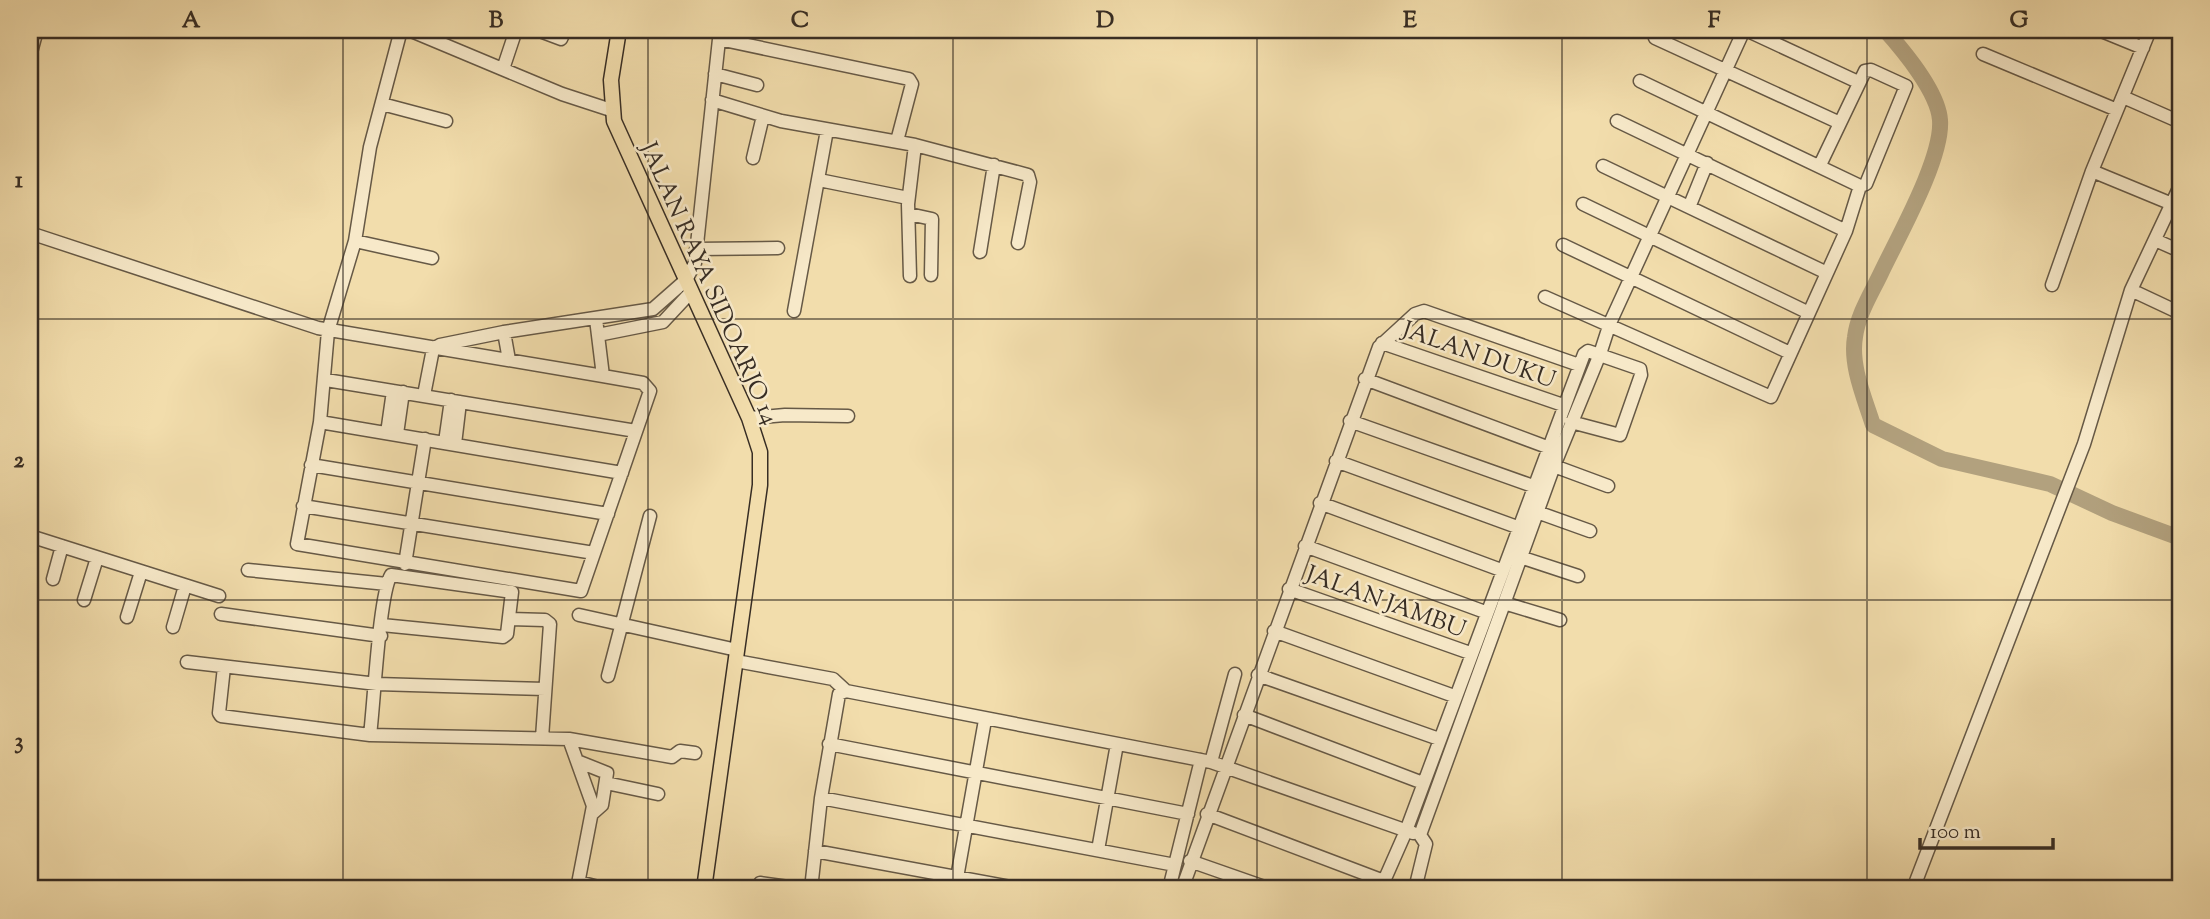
<svg xmlns="http://www.w3.org/2000/svg" width="2210" height="919" viewBox="0 0 2210 919" font-family="'Sorts Mill Goudy',serif">
<rect width="100%" height="100%" fill="#f2ddac"/>
<filter id="stains"><feTurbulence type="fractalNoise" baseFrequency=".00286" numOctaves="4"/><feColorMatrix values="0 0 0 0 .2 0 0 0 0 .09 0 0 0 0 .02 0 0 0 .5 -.17"/></filter>
<radialGradient id="worn" r=".72"><stop offset=".6" stop-color="#630" stop-opacity="0"/><stop offset="1" stop-color="#630" stop-opacity=".3"/></radialGradient>
<g fill="none" stroke-linecap="round" stroke-linejoin="round">
<path stroke="#b2a17e" stroke-width="16" d="M1885,30C1903,50 1938,92 1940,120C1943,158 1898,237 1881,273C1871,294 1858,314 1855,337C1850,366 1865,399 1873,425L1942,459L2050,484L2112,513L2180,538"/>
<g stroke="#665946" stroke-width="15">
<path id="minor" d="M401,30L370,147L355,241L328,331L320,422L297,544L581,591L650,391L643,383L603,376L596,319
M409,30L562,94L611,110
M537,30L561,39L565,30
M1746,30L1858,82
M2099,30L2143,48
M1655,38L1840,123
M719,39L909,79L912,84L897,141
M1983,54L2117,110
M30,56L37,30
M503,69L516,30
M715,74L757,85
M1640,81L1860,186
M2123,97L2180,122
M712,100L781,121L915,145L1028,175L1030,182L1018,243
M382,104L446,121
M1617,121L1846,231
M753,158L763,116
M1603,166L1827,273
M2092,171L2172,204
M819,180L908,198
M1583,204L1807,312
M1690,205L1707,163
M909,214L932,219L931,275
M30,233L318,328L603,376
M2155,240L2180,251
M355,241L432,258
M1563,245L1790,353
M696,249L778,248
M980,252L994,165
M910,276L908,204L915,145
M2052,285L2092,171L2150,30
M2131,290L2180,313
M1545,297L1771,397L1846,231L1860,186L1866,184L1906,86L1871,70L1865,71L1820,165
M794,311L827,130
M504,332L509,360
M598,335L663,322L691,292
M1382,343L1563,405
M1365,379L1547,447
M326,380L636,431
M424,395L433,349L440,345L504,332L653,309L686,280L695,263L720,30
M749,418L785,415L848,416
M1350,421L1533,486
M320,422L622,473
M387,433L393,391
M397,434L403,392
M445,442L451,400
M455,444L460,402
M1336,461L1517,527
M311,465L608,514
M1554,466L1608,486
M1320,503L1501,570
M303,506L594,553
M1537,512L1590,531
M30,536L219,596
M1305,546L1485,612
M1520,557L1578,576
M405,564L425,439
M248,570L387,584
M53,579L62,546
M1289,589L1470,653
M84,600L97,558
M1504,603L1560,620
M221,614L381,636
M579,615L737,650
M127,617L141,572
M510,619L545,620L550,624L542,738
M173,627L185,586
M1274,631L1454,696
M736,661L833,679L846,691L1211,762L1413,833
M187,662L377,684L545,689
M224,667L219,713L221,716L370,735L569,739L593,806L577,889
M1258,675L1439,739
M608,676L650,516
M1244,715L1423,783
M370,735C374,705 379,595 391,575L512,592L507,634L503,637L382,625
M569,739L672,757L680,751L695,753
M829,744L1188,814
M577,761L607,773L602,805L593,813
M1211,762L1235,674
M606,783L658,794
M821,798L1175,865
M1207,814L1384,881
M1420,835L1554,466L1600,354L1610,323L1744,30
M1098,850L1117,744
M815,851L1021,889
M1190,861L1270,889
M579,882L606,889
M760,883L803,889
M811,889L821,798L839,694L846,691
M955,889L985,720
M1169,889L1201,760
M1182,889L1379,347L1415,314L1424,311L1579,365
M1376,889L1384,881L1406,831L1584,354L1588,351L1640,369L1641,375L1620,435L1571,422
M1415,889L1426,844L1420,835
M1913,889L2084,444L2131,290L2180,186"/>
</g>
<g stroke="#372d24" stroke-width="17">
<path id="major" d="M619,30L611,80L614,121L749,418L760,452V485L704,889"/>
</g>
<use href="#minor" stroke="#f7e9c9" stroke-width="12"/>
<use href="#major" stroke="#f2ddac" stroke-width="14"/>
</g>
<path fill="none" stroke="#372d24" stroke-width="2" stroke-opacity="0.55" d="M343,30V889M648,30V889M953,30V889M1257,30V889M1562,30V889M1867,30V889M30,319H2180M30,600H2180"/>
<g text-anchor="middle" stroke-width="5" stroke-linejoin="round" paint-order="stroke">
<g font-size="24" fill="#372d24" stroke="#f7e9c9">
<text transform="translate(710 283) rotate(66)" y="8">JALAN RAYA SIDOARJO 14</text>
<text transform="translate(1479 354) rotate(19)" y="8">JALAN DUKU</text>
<text transform="translate(1386 601) rotate(20)" y="8">JALAN JAMBU</text>
</g>
</g>
<rect width="2210" height="919" fill="none" stroke="#f2ddac" stroke-width="77"/>
<path d="M1920 838v10h133v-10" fill="none" stroke="#372d24" stroke-width="3.5"/>
<text x="1930" y="838" font-size="21" fill="#372d24" stroke="#f7e9c9" stroke-width="5" paint-order="stroke">100 m</text>
<rect x="38" y="38" width="2134" height="842" fill="none" stroke="#372d24" stroke-width="2.5"/>
<g font-size="23" text-anchor="middle" font-weight="bold" fill="#372d24">
<text x="191" y="27">A</text>
<text x="496" y="27">B</text>
<text x="800" y="27">C</text>
<text x="1105" y="27">D</text>
<text x="1410" y="27">E</text>
<text x="1714" y="27">F</text>
<text x="2019" y="27">G</text>
<text x="19" y="187">1</text>
<text x="19" y="467">2</text>
<text x="19" y="748">3</text>
</g>
<rect width="100%" height="100%" filter="url(#stains)"/>
<rect width="100%" height="100%" fill="url(#worn)"/>
</svg>
